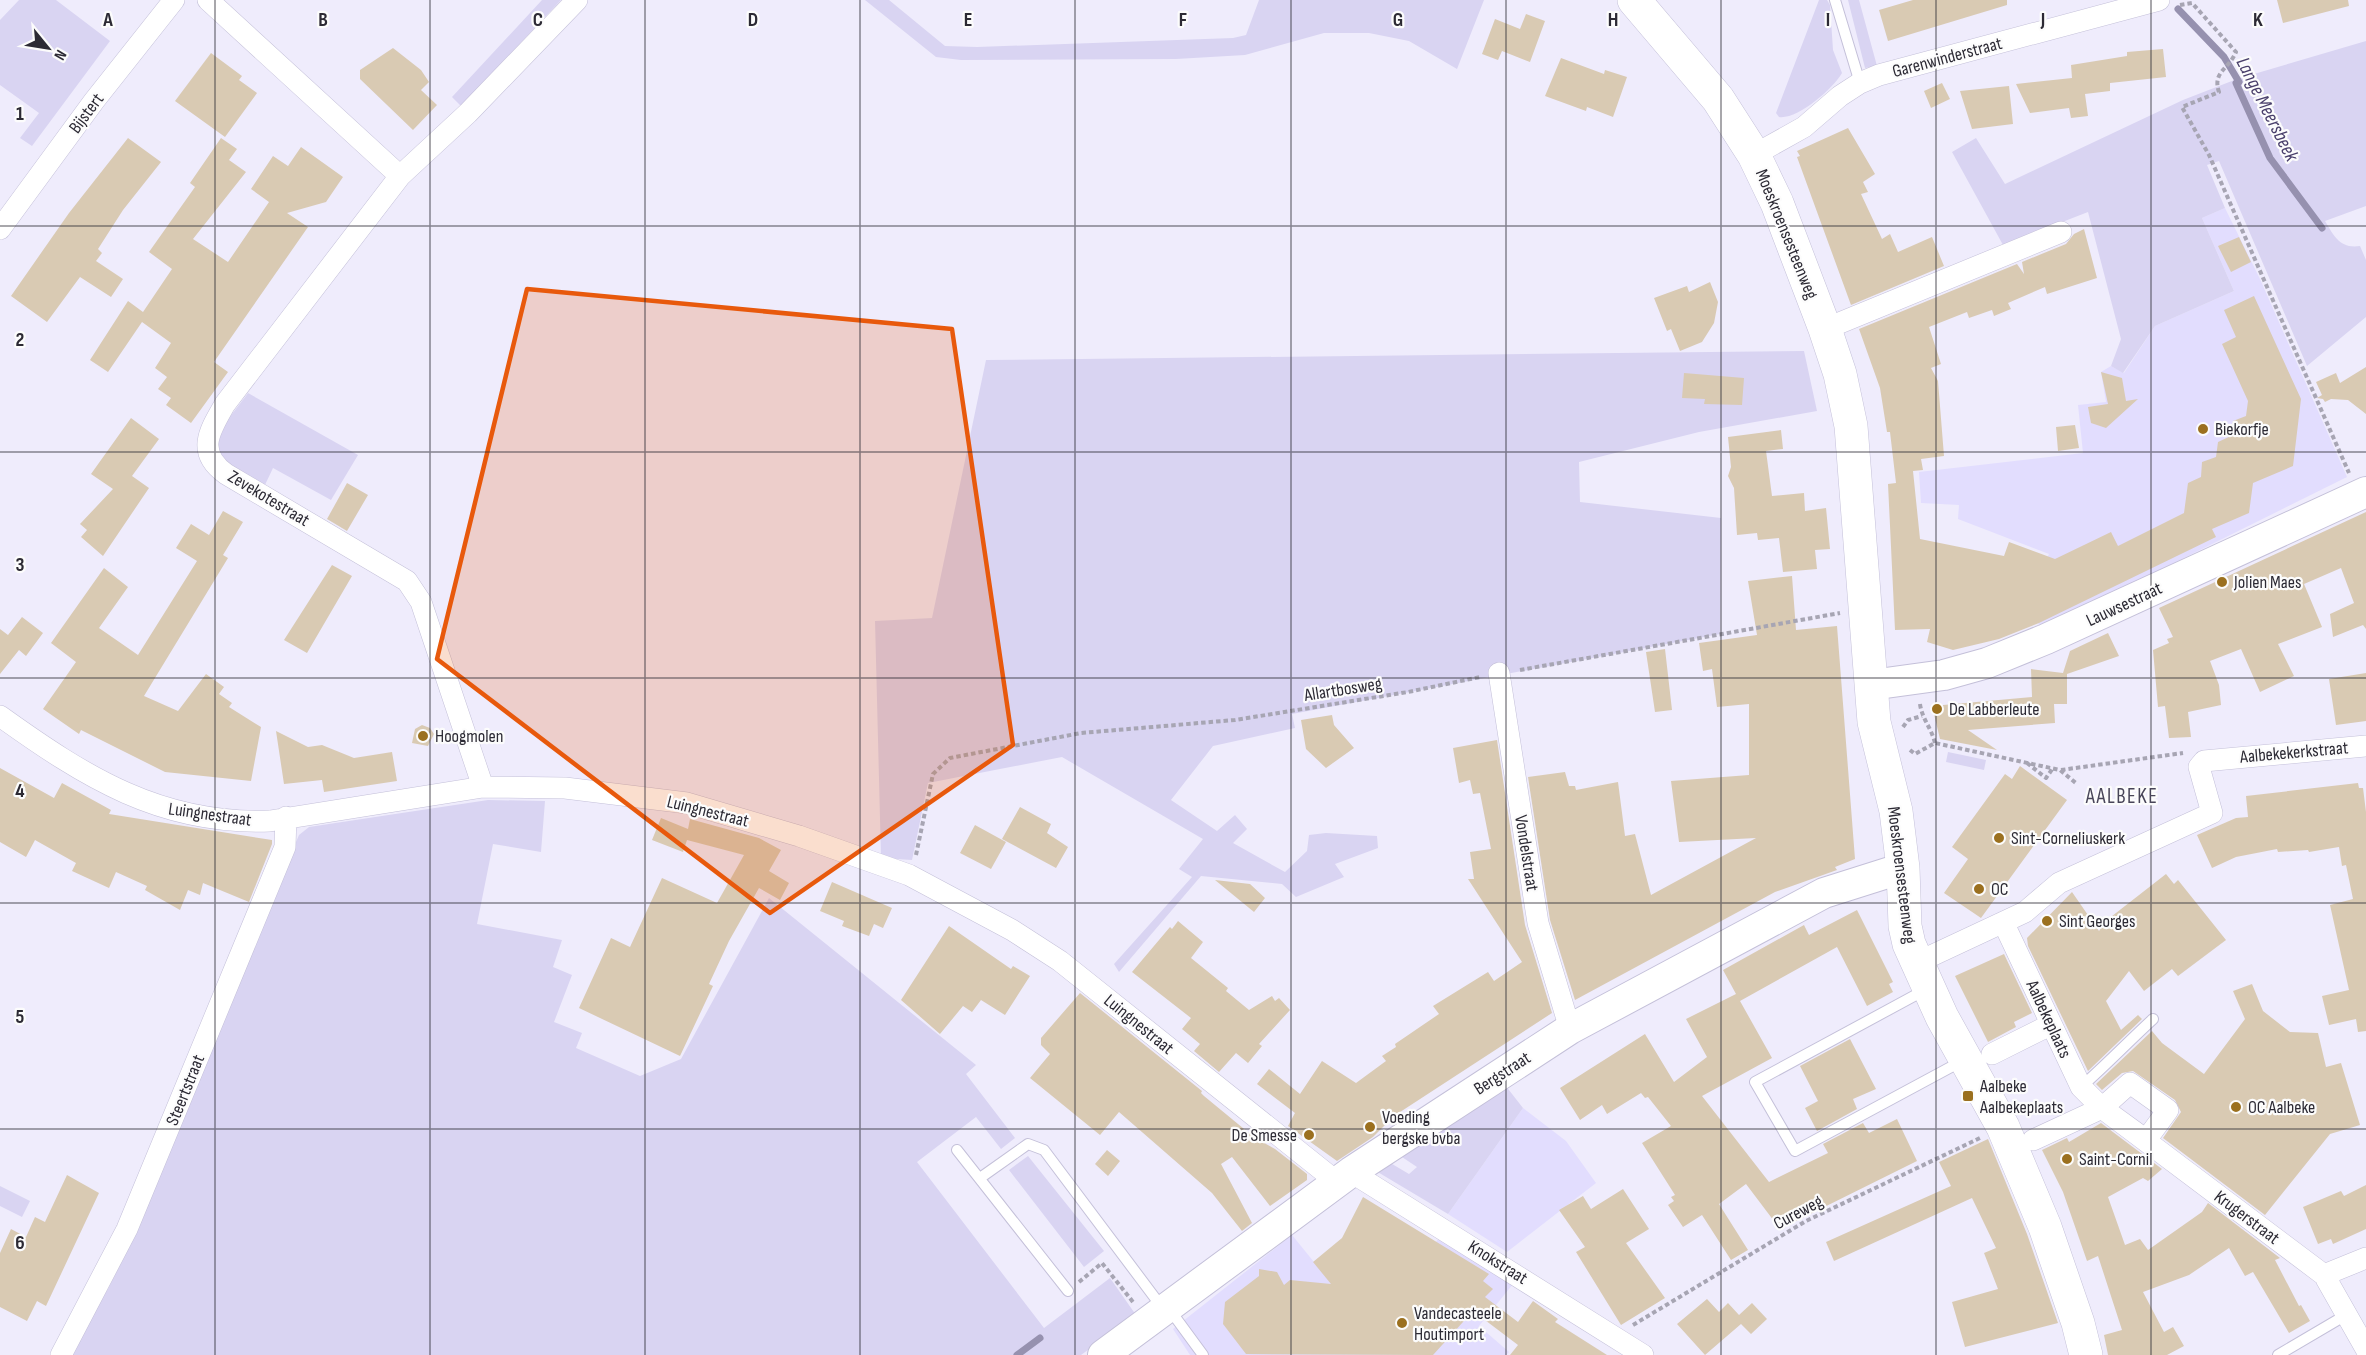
<svg xmlns="http://www.w3.org/2000/svg" width="2366" height="1355" viewBox="0 0 2366 1355" font-family="'Sofia Sans Condensed',sans-serif">
<rect width="100%" height="100%" fill="#efecfc"/>
<path fill="#e2ddfe" d="M2225,208L2260,279L2347,477L2041,629L2022,590L2036,582L2049,554L1958,519L1959,505L1921,503L1919,472L2083,453L2078,405L2106,402L2101,372L2111,366L2124,373L2155,326L2234,291L2202,218Z
M1523,1108L1566,1141L1596,1183L1507,1252L1448,1214Z
M1292,1235L1353,1310L1404,1283L1439,1238L1513,1284L1479,1326L1509,1352L1506,1355H1190L1173,1329Z"/>
<path fill="#d9d4f2" d="M19,0H56L110,41L32,146L20,138L39,113L0,85V20Z
M542,0H561L461,106L452,97Z
M865,0H889L945,46L977,47L1233,38L1246,35L1259,0H1484L1457,69L1409,41L1369,33H1324L1245,55L1176,59L961,60L936,57Z
M1819,0H1827L1830,5L1833,50L1842,73C1833,89 1797,120 1779,117L1776,113Z
M1848,0H1859L1877,66L1865,68Z
M2366,41V206L2325,221C2334,236 2340,249 2360,246L2366,260V317L2307,366L2219,161L2207,165L2225,208L2202,218L2234,291L2155,326L2123,373L2111,366L2121,339L2088,212L2003,245L1952,152L1976,138L2005,184L2183,100L2237,79Z
M1804,351L1817,411L1699,432L1579,462L1580,502L1721,518L1720,634L1292,714L1295,728L1213,746L1171,800L1217,831L1235,815L1247,829L1233,843L1285,872L1307,851L1309,835L1326,833L1377,836L1378,848L1335,864L1344,877L1296,897L1282,884L1201,876L1119,972L1114,964L1192,877L1179,869L1203,839L1062,757L928,783L912,860L881,858L875,621L932,618L986,360Z
M248,393L358,455L331,500L273,468L264,487C252,480 238,474 227,465C201,444 235,412 248,393Z
M1948,752L1986,760L1984,770L1946,762Z
M488,800L545,801L541,852L493,844L477,924L562,940L553,967L572,975L554,1022L582,1033L576,1048L640,1076L681,1059L769,898L976,1065L966,1074L1015,1138L1001,1149L976,1117L917,1162L1044,1328L1110,1278L1136,1315L1081,1355H68L108,1289L143,1218L180,1116L299,835L309,827Z
M1505,1085L1523,1108L1448,1214L1376,1171L1387,1161L1409,1174L1417,1167L1399,1155Z
M1028,1156L1104,1251L1084,1267L1009,1170Z
M0,1186L30,1201L22,1217L0,1206Z"/>
<g fill="none" stroke-linecap="round" stroke-linejoin="round">
<path stroke="#9691af" stroke-width="7" d="M2178,9L2224,57L2239,82L2236,83L2270,158L2322,228
M1017,1355L1040,1338"/>
</g>
<path fill="#d9cab3" d="M1913,0H2007V5L1888,41L1879,10Z
M2277,0H2348L2349,6L2283,23Z
M1526,14L1545,21L1530,62L1502,51L1498,60L1482,54L1495,19L1520,29Z
M393,48L421,70L429,82L421,90L437,105L413,130L360,79V70Z
M2163,49L2166,77L2110,83V91L2085,94L2088,116L2071,118L2069,108L2030,113L2016,84L2072,78L2071,65L2127,56V52Z
M211,53L242,76L239,80L257,93L225,137L175,101Z
M1561,58L1604,74L1605,70L1627,77L1613,117L1587,107L1586,111L1545,96Z
M1942,83L1950,99L1931,108L1924,91Z
M2009,86L2013,124L1972,129L1960,91Z
M1848,128L1875,174L1863,182L1868,192L1861,194L1882,239L1890,234L1898,252L1932,237L1944,266L1851,305L1797,157L1800,156L1797,151Z
M128,138L161,162L123,210L98,249L102,253L96,261L123,279L111,297L80,277L47,322L11,296L69,213Z
M221,138L237,149L229,160L246,172L193,239L228,262L269,202L251,189L273,156L288,166L301,147L343,177L326,202L287,213L308,227L214,362L228,372L191,423L166,405L171,398L158,389L167,377L155,368L171,343L142,322L108,372L90,360L128,301L143,312L172,269L149,252L195,187L190,183Z
M2084,229L2097,278L2047,294L2045,287L2008,303L2011,309L1994,316L1992,310L1969,318L1967,312L1929,327L1941,364L1931,368L1938,381L1944,456L1921,459L1923,470L1913,471L1920,539L2004,556L2009,542L2055,559L2111,532L2118,546L2184,513L2188,483L2201,477L2202,462L2216,457L2218,442L2231,436L2233,421L2246,416L2248,401L2222,344L2236,337L2224,310L2254,296L2301,399L2293,466L2253,483L2249,513L2212,529L2216,537L2039,623L1999,639L1953,650L1927,642L1930,629L1895,630L1888,484L1896,483L1890,432H1887L1880,388L1859,329L2017,264L2024,274L2022,262L2066,244L2074,234Z
M2239,237L2251,262L2231,272L2218,246Z
M1710,282L1718,302L1714,323L1702,342L1680,351L1671,329L1667,331L1654,298L1687,286L1689,292Z
M2366,367V414L2348,400L2331,399L2325,402L2323,399L2317,398L2322,395L2316,382L2336,373L2340,383Z
M2101,372L2122,378L2126,401L2138,399L2106,428L2091,423L2088,407L2108,404Z
M1684,373L1744,378L1742,405L1704,404L1705,399L1682,398Z
M131,418L159,439L132,476L149,488L103,556L81,537L87,530L80,524L113,489L91,474Z
M2075,425L2079,448L2058,451L2056,427Z
M1781,430L1783,449L1766,451L1772,496L1804,493L1805,511L1826,508L1830,549L1815,550L1817,569L1783,572L1779,538L1758,540L1757,533L1737,535L1734,488L1728,476L1731,467L1728,437Z
M347,483L368,495L347,531L327,519Z
M223,511L243,522L223,555L228,558L144,696L178,711L206,674L224,687L219,694L232,703L229,707L261,727L251,781L165,772L81,730L79,734L43,709L76,662L51,643L104,568L128,587L99,628L138,655L197,561L176,548L191,524L209,535Z
M2366,512V629L2363,625L2333,637L2330,614L2354,603L2341,568L2304,584L2322,627L2278,644L2294,676L2260,692L2241,649L2210,661L2219,685L2221,705L2188,712L2191,737L2169,738L2165,706L2158,707L2153,650L2169,643L2167,639L2173,637L2159,608Z
M332,565L352,576L307,653L284,640Z
M1792,576L1796,630L1837,626L1855,859L1835,867L1837,870L1775,892L1575,1000L1550,920L1528,777L1565,772L1569,786H1575L1576,790L1618,782L1625,836L1635,834L1651,895L1756,838L1679,842L1671,781L1749,775V704L1717,707L1712,669L1703,671L1699,643L1757,635L1748,581Z
M22,617L43,633L26,656L19,650L0,674V629L8,635Z
M2108,633L2119,656L2067,674V704H2054L2055,723L1968,730L1997,750L1940,739L1932,706L2032,697L2031,669L2063,673L2070,651Z
M1665,649L1672,710L1655,712L1646,652Z
M2366,673V721L2336,725L2329,679Z
M1332,715L1334,725L1354,748L1326,768L1306,749L1301,720Z
M422,725L430,728L434,734L428,746L412,743L415,729Z
M276,731L308,747L322,745L354,758L392,752L397,781L324,792L322,780L284,784Z
M1497,740L1525,925L1552,1013L1394,1116L1373,1137L1337,1161L1288,1126L1295,1113L1257,1084L1269,1069L1300,1094L1322,1061L1356,1083L1386,1061L1382,1056L1396,1047L1395,1044L1439,1014L1433,1006L1488,972L1494,981L1522,962L1468,879H1474L1470,852L1491,849L1480,793L1473,794L1470,780L1459,783L1453,748Z
M2020,766L2067,800L1981,918L1944,893L1968,859L1952,847L2005,774L2012,779Z
M0,768L54,798L62,783L111,810L109,814L272,840V844L249,902L203,883L200,895L188,890L180,910L145,890L147,886L116,872L109,888L72,871L76,863L35,840L26,857L0,842Z
M2358,783L2359,788H2363L2366,812V1031L2358,1032L2356,1019L2329,1025L2322,996L2349,990L2330,905L2353,899L2346,865L2342,866L2339,847L2309,852L2308,850L2278,852L2277,849L2236,857L2212,868L2197,835L2236,818L2248,817L2246,796Z
M1020,807L1051,824L1047,833L1068,847L1056,868L1002,839Z
M661,818L688,829L690,819L759,838L781,850L769,871L789,883L780,900L759,888L729,941L709,984L713,986L680,1056L579,1008L611,938L630,947L662,878L717,903L744,855L687,840L683,852L652,840Z
M975,825L1006,842L991,869L960,853Z
M2166,874L2174,884L2178,880L2226,940L2178,976L2172,969L2144,991L2129,971L2106,1001L2121,1030L2138,1015L2142,1019L2088,1071L2028,946L2027,938L2072,892L2099,931L2107,920Z
M1215,880L1250,884L1265,898L1254,912Z
M832,882L892,908L883,928L874,924L869,936L842,926L844,921L820,911Z
M1857,910L1893,982L1889,984L1893,992L1867,1006L1837,947L1740,1001L1772,1058L1702,1096L1769,1182L1828,1153L1823,1144L1863,1123L1869,1133L1897,1119L1917,1161L1780,1229L1746,1184L1719,1204L1748,1250L1731,1260L1702,1215L1683,1227L1668,1205L1674,1201L1671,1197L1675,1195L1642,1143L1671,1126L1648,1097L1645,1098L1641,1093L1607,1114L1602,1105L1580,1120L1560,1088L1645,1034L1674,1082L1707,1057L1686,1019L1736,994L1723,970L1804,925L1809,935Z
M1178,921L1203,942L1191,958L1228,988L1226,991L1249,1010L1272,996L1275,1001L1279,998L1290,1010L1259,1044L1262,1046L1248,1063L1236,1053L1219,1072L1194,1051L1200,1044L1182,1029L1191,1018L1132,972L1170,927L1172,929Z
M949,926L1011,969L1013,966L1030,976L1005,1015L981,1000L972,1012L963,1006L940,1034L901,1000Z
M2004,954L2032,1013L2014,1022L2016,1027L1988,1042L1955,976Z
M2252,984L2263,1011L2290,1032L2318,1033L2326,1067L2341,1063L2360,1125L2330,1134L2265,1215L2163,1138L2181,1112L2175,1100L2133,1071L2122,1073L2102,1090L2096,1084L2152,1031L2162,1043L2204,1074L2245,1019L2233,991Z
M1080,993L1202,1091L1201,1093L1204,1096L1255,1138L1275,1149L1307,1174V1180L1270,1206L1232,1157L1221,1164L1252,1223L1242,1231L1212,1193L1119,1112L1100,1135L1030,1078L1050,1054L1041,1045V1038Z
M1850,1039L1876,1089L1853,1099L1857,1109L1817,1131L1805,1108L1818,1101L1800,1066Z
M2101,1123L2162,1169L2148,1181L2143,1178L2108,1197L2125,1245L2140,1239L2148,1250L2202,1212L2208,1203L2280,1258L2275,1260L2299,1306L2301,1305L2310,1321L2289,1333L2253,1272L2245,1276L2229,1248L2189,1275L2143,1292L2164,1332L2173,1327L2184,1346L2167,1355H2108L2104,1335L2122,1330L2098,1256L2087,1261L2063,1192L2042,1150L2067,1138L2069,1142Z
M1988,1139L2027,1234L2058,1323L1965,1347L1952,1302L1998,1289L1984,1253L1996,1248L1972,1198L1834,1261L1826,1242L1951,1186L1939,1162Z
M1107,1150L1120,1161L1108,1176L1095,1164Z
M67,1175L99,1193L46,1306L37,1301L27,1321L0,1307V1253L11,1229L26,1237L35,1217L45,1222Z
M2366,1185V1229L2333,1244L2331,1239L2318,1244L2303,1207L2341,1191L2344,1196Z
M1623,1189L1649,1229L1626,1243L1665,1298L1621,1325L1576,1252L1585,1247L1559,1210L1583,1196L1591,1209Z
M1363,1197L1489,1274L1483,1281L1493,1289L1485,1297L1518,1322L1533,1301L1558,1319L1555,1322L1607,1355H1510L1518,1345L1473,1311L1433,1355L1246,1354L1223,1324L1225,1302L1259,1276V1269L1277,1272L1284,1285L1290,1280L1331,1284L1313,1262L1342,1238Z
M1707,1299L1719,1312L1728,1303L1739,1315L1752,1303L1767,1319L1751,1334L1741,1324L1705,1355L1677,1324Z"/>
<g fill="none" stroke-linecap="round" stroke-linejoin="round">
<g stroke="#c4c0d9" stroke-width="12">
<path id="lane" d="M1835,0L1860,83
M1925,990L1755,1082L1795,1151L1964,1060
M2081,1087C2106,1065 2128,1042 2153,1019
M957,1150L1068,1291
M980,1178L1028,1144L1044,1150L1164,1310
M1170,1310L1203,1355
M2278,1355L2346,1315"/>
</g>
<g stroke="#c4c0d9" stroke-width="22">
<path id="street" d="M208,0L400,176
M1754,155L1804,127L1840,96L1860,83L1879,75L2159,0
M0,229L94,101L174,0
M1825,329L2061,232
M1499,673L1538,923L1570,1029
M0,716C85,777 161,825 270,821L483,787L565,788L687,803L799,836L909,875L1012,930L1060,961L1337,1182
M483,787L421,602L407,581L226,474C195,452 210,430 225,404L400,176L468,113L577,0
M2004,924L2081,1087L2102,1108L2324,1275L2366,1349
M1916,963L2025,912L2059,883L2212,813L2199,767L2204,761L2366,746
M1992,1054L2046,1027
M2130,1083L2168,1110L2146,1140L2102,1108Z
M2033,1140L2102,1108
M1351,1172L1643,1355
M2324,1275L2366,1258
M61,1355L127,1229L285,847L286,817"/>
</g>
<g stroke="#c4c0d9" stroke-width="32">
<path id="secondary" d="M1871,685L1944,675L1987,663L2046,639L2366,492
M1103,1355L1351,1172L1570,1029L1824,893L1903,868"/>
</g>
<g stroke="#c4c0d9" stroke-width="34">
<path id="primary" d="M1634,0L1718,99L1754,155L1777,203L1825,329L1840,374L1851,426L1874,722L1896,811L1903,868L1905,926L1909,944L1942,1017L2003,1127L2045,1227L2078,1323L2086,1355"/>
</g>
<path stroke="#a7a5b3" stroke-width="4" stroke-dasharray="4.5 3" stroke-linecap="butt" d="M2180,5L2192,3L2236,52C2229,69 2212,72 2219,92L2182,107L2209,155L2349,473
M1520,670L1840,613
M1920,704C1922,719 1931,727 1935,743
M1903,727L1908,720L1922,716
M1910,750L1915,754L1935,743L2060,770L2077,784
M2027,763L2046,778L2053,768
M2061,770L2183,753
M916,855L933,774L950,758L1081,733L1235,720L1408,692L1480,677
M1079,1282L1102,1263L1133,1302
M1633,1325L1806,1221L1980,1138"/>
<use href="#lane" stroke="#fff" stroke-width="10"/>
<use href="#street" stroke="#fff" stroke-width="21"/>
<use href="#secondary" stroke="#fff" stroke-width="30"/>
<use href="#primary" stroke="#fff" stroke-width="33"/>
</g>
<path fill="#e8590c" fill-opacity="0.2" stroke="#e8590c" stroke-width="4.5" stroke-linejoin="round" d="M527,289L952,329L1013,745L770,913L437,659Z"/>
<path fill="none" stroke="#2c2a34" stroke-width="1.5" stroke-opacity="0.55" d="M215,0V1355M430,0V1355M645,0V1355M860,0V1355M1075,0V1355M1291,0V1355M1506,0V1355M1721,0V1355M1936,0V1355M2151,0V1355M0,226H2366M0,452H2366M0,678H2366M0,903H2366M0,1129H2366"/>
<g fill="#9b701f" stroke="#fcfcfc" stroke-width="2">
<circle cx="2203" cy="429" r="6"/>
<circle cx="2222" cy="582" r="6"/>
<circle cx="1937" cy="709" r="6"/>
<circle cx="423" cy="736" r="6"/>
<circle cx="1999" cy="838" r="6"/>
<circle cx="1979" cy="889" r="6"/>
<circle cx="2047" cy="921" r="6"/>
<rect x="1962" y="1090" width="12" height="12" rx="3"/>
<circle cx="2236" cy="1107" r="6"/>
<circle cx="1370" cy="1127" r="6"/>
<circle cx="1309" cy="1135" r="6"/>
<circle cx="2067" cy="1159" r="6"/>
<circle cx="1402" cy="1323" r="6"/>
</g>
<g text-anchor="middle" stroke-width="4.5" stroke-linejoin="round" paint-order="stroke">
<g font-size="18" fill="#2c2a34" stroke="#fcfcfc">
<text transform="translate(1947 57) rotate(-15)" y="6">Garenwinderstraat</text>
<text transform="translate(86 113) rotate(-53)" y="6">Bijstert</text>
<text transform="translate(1787 234) rotate(68)" y="6">Moeskroensesteenweg</text>
<text transform="translate(269 498) rotate(31)" y="6">Zevekotestraat</text>
<text transform="translate(2124 604) rotate(-25)" y="6">Lauwsestraat</text>
<text transform="translate(1343 689) rotate(-9)" y="6">Allartbosweg</text>
<text transform="translate(2294 752) rotate(-5)" y="6">Aalbekekerkstraat</text>
<text transform="translate(708 811) rotate(14)" y="6">Luingnestraat</text>
<text transform="translate(210 814) rotate(8)" y="6">Luingnestraat</text>
<text transform="translate(1527 853) rotate(81)" y="6">Vondelstraat</text>
<text transform="translate(1902 875) rotate(83)" y="6">Moeskroensesteenweg</text>
<text transform="translate(2049 1019) rotate(65)" y="6">Aalbekeplaats</text>
<text transform="translate(1139 1024) rotate(39)" y="6">Luingnestraat</text>
<text transform="translate(1502 1073) rotate(-33)" y="6">Bergstraat</text>
<text transform="translate(185 1090) rotate(-68)" y="6">Steertstraat</text>
<text transform="translate(1798 1212) rotate(-28)" y="6">Cureweg</text>
<text transform="translate(2247 1217) rotate(37)" y="6">Krugerstraat</text>
<text transform="translate(1498 1262) rotate(32)" y="6">Knokstraat</text>
</g>
<g font-size="18" fill="#2c2a34" stroke="#fcfcfc" text-anchor="start">
<text x="2215" y="435">Biekorfje</text>
<text x="2234" y="588">Jolien Maes</text>
<text x="1949" y="715">De Labberleute</text>
<text x="435" y="742">Hoogmolen</text>
<text x="2011" y="844">Sint-Corneliuskerk</text>
<text x="1991" y="895">OC</text>
<text x="2059" y="927">Sint Georges</text>
<text x="1980" y="1092">Aalbeke<tspan x="1980" dy="21">Aalbekeplaats</tspan></text>
<text x="2248" y="1113">OC Aalbeke</text>
<text x="1382" y="1123">Voeding<tspan x="1382" dy="21">bergske bvba</tspan></text>
<text x="1297" y="1141" text-anchor="end">De Smesse</text>
<text x="2079" y="1165">Saint-Cornil</text>
<text x="1414" y="1319">Vandecasteele<tspan x="1414" dy="21">Houtimport</tspan></text>
</g>
<g font-size="20" font-style="italic" fill="#493f6b" stroke="#fcfcfc">
<text transform="translate(2268 109) rotate(63)" y="7">Lange Meersbeek</text>
</g>
<g font-size="21" letter-spacing="1.5" fill="#484559" stroke="#fcfcfc">
<text x="2122" y="803">AALBEKE</text>
</g>
</g>
<g font-size="20" text-anchor="middle" font-weight="bold" fill="#2c2a34" stroke="#fcfcfc" stroke-width="4.5" stroke-linejoin="round" paint-order="stroke">
<text x="108" y="26">A</text>
<text x="323" y="26">B</text>
<text x="538" y="26">C</text>
<text x="753" y="26">D</text>
<text x="968" y="26">E</text>
<text x="1183" y="26">F</text>
<text x="1398" y="26">G</text>
<text x="1613" y="26">H</text>
<text x="1828" y="26">I</text>
<text x="2043" y="26">J</text>
<text x="2258" y="26">K</text>
<text x="20" y="120">1</text>
<text x="20" y="346">2</text>
<text x="20" y="571">3</text>
<text x="20" y="797">4</text>
<text x="20" y="1023">5</text>
<text x="20" y="1249">6</text>
</g>
<g transform="translate(48 48) rotate(120)" stroke="#fcfcfc" stroke-width="4.5" paint-order="stroke">
<path d="M0-4.5L10 22L0 15L-10 22Z" fill="#2c2a34"/>
<text y="-9" font-size="16" font-weight="bold" text-anchor="middle" fill="#2c2a34">N</text>
</g>
</svg>
